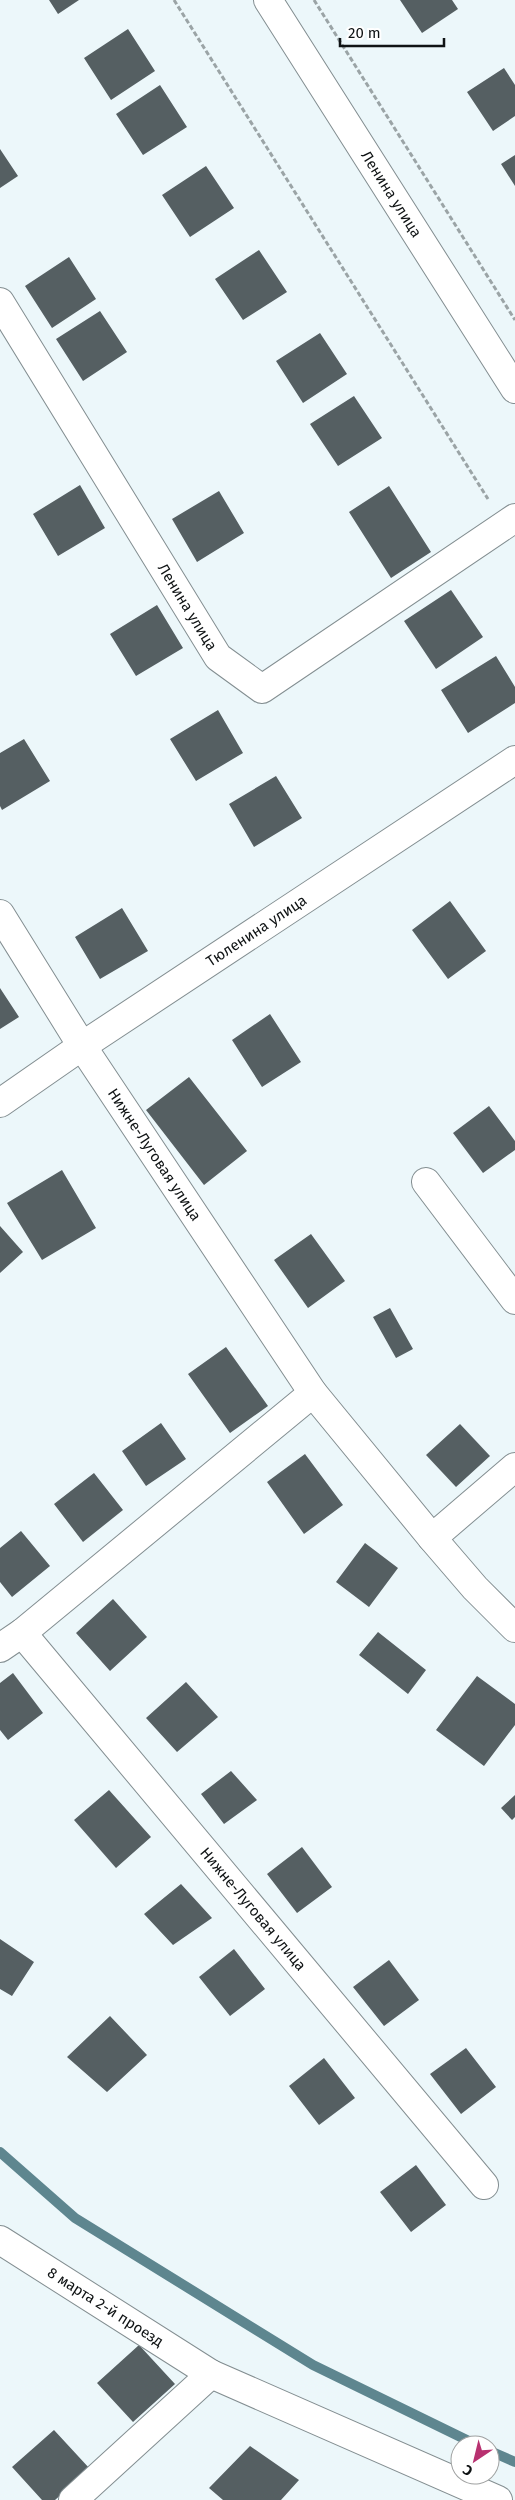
<svg xmlns="http://www.w3.org/2000/svg" width="515" height="2500" viewBox="0 0 515 2500" font-family="'Fira Sans',sans-serif">
<rect width="100%" height="100%" fill="#ecf7fa"/>
<g fill="none" stroke-linecap="round" stroke-linejoin="round">
<path stroke="#5e868f" stroke-width="10" d="M0,2152L75,2218L313,2365L477,2445
M490,2451L515,2462"/>
</g>
<path fill="#555f62" d="M49,0H79L58,14Z
M400,0H452L458,9L422,33Z
M128,29L155,71L111,100L84,58Z
M504,68L515,85V116L493,131L467,92Z
M160,85L187,127L143,155L116,114Z
M0,149L18,176L0,188Z
M515,155V186L501,164Z
M206,166L234,208L190,237L162,195Z
M259,250L287,292L243,320L215,279Z
M69,257L96,299L52,328L25,286Z
M100,311L127,352L83,381L56,339Z
M320,333L347,374L303,403L276,361Z
M354,396L382,438L338,466L310,424Z
M80,485L105,528L58,556L33,514Z
M389,486L431,552L391,578L349,512Z
M219,491L244,533L197,562L172,519Z
M451,590L483,637L436,669L404,621Z
M157,605L183,648L136,676L110,634Z
M496,656L515,687V703L468,733L441,690Z
M218,710L243,753L196,781L170,739Z
M24,739L50,781L2,810L0,806V753Z
M276,776L302,818L254,847L229,804Z
M450,901L486,951L448,979L412,930Z
M122,908L148,951L100,979L75,937Z
M0,988L19,1017L0,1029Z
M270,1014L301,1062L262,1087L232,1040Z
M189,1077L247,1151L204,1185L146,1110Z
M489,1106L515,1141V1150L483,1173L453,1133Z
M62,1170L96,1228L42,1260L7,1203Z
M0,1226L23,1252L0,1273Z
M311,1234L345,1281L308,1308L274,1260Z
M390,1308L413,1349L396,1358L373,1317Z
M226,1347L268,1406L230,1433L188,1374Z
M161,1423L186,1459L146,1486L122,1451Z
M460,1424L490,1456L456,1487L426,1455Z
M305,1454L343,1505L304,1534L267,1482Z
M94,1473L123,1510L83,1542L54,1504Z
M21,1531L50,1566L12,1597L0,1582V1548Z
M365,1543L398,1568L369,1607L336,1582Z
M113,1599L147,1637L110,1671L76,1633Z
M378,1632L426,1670L408,1694L359,1655Z
M13,1673L43,1713L8,1740L0,1730V1683Z
M477,1676L515,1704V1725L484,1766L436,1730Z
M186,1682L218,1717L177,1752L146,1718Z
M231,1771L257,1800L224,1824L201,1794Z
M109,1790L151,1837L116,1868L74,1820Z
M515,1795V1817L512,1820L501,1808Z
M302,1847L332,1887L297,1913L267,1874Z
M181,1884L212,1918L173,1945L144,1914Z
M0,1939L34,1962L12,1996L0,1989Z
M234,1949L265,1989L230,2016L199,1977Z
M389,1960L419,2000L384,2026L353,1987Z
M110,2016L147,2055L107,2092L67,2057Z
M466,2048L496,2087L461,2114L430,2074Z
M324,2058L355,2098L319,2125L289,2086Z
M416,2165L446,2205L411,2232L380,2192Z
M139,2345L175,2384L133,2422L97,2383Z
M54,2430L90,2469L55,2500H42L12,2467Z
M250,2446L299,2480L281,2500H223L209,2488Z"/>
<g fill="none" stroke-linecap="round" stroke-linejoin="round">
<g stroke="#838e91" stroke-width="30">
<g id="minor">
<path id="s1" d="M0,302L218,657L262,689L515,518"/>
<path id="s2" d="M0,914L82,1046L313,1393L432,1538L475,1588L515,1628"/>
<path id="s3" d="M0,1103L82,1046L515,760"/>
<path d="M426,1182L515,1300"/>
<path d="M432,1538L515,1467"/>
<path id="s4" d="M22,1633L484,2185"/>
<path d="M0,1648L22,1633L313,1393"/>
<path id="s5" d="M0,2240L211,2374L498,2500"/>
<path d="M73,2500L211,2374"/>
</g>
</g>
<g stroke="#838e91" stroke-width="30">
<g id="secondary">
<path id="s6" d="M268,0L515,389"/>
</g>
</g>
<path stroke="#9ba4a6" stroke-width="3" stroke-dasharray="5 2.5" stroke-linecap="butt" d="M174,0L488,499
M314,0L515,320"/>
<use href="#minor" stroke="#fff" stroke-width="28"/>
<use href="#secondary" stroke="#fff" stroke-width="28"/>
</g>
<g text-anchor="middle" stroke-width="5" stroke-linejoin="round" paint-order="stroke">
<g font-size="15" fill="#0f1314" stroke="#fff">
<text dy="5" stroke="none"><textPath href="#s6" startOffset="230">Ленина улица</textPath></text>
<text dy="5" stroke="none"><textPath href="#s1" startOffset="358">Ленина улица</textPath></text>
<text dy="5" stroke="none"><textPath href="#s3" startOffset="309">Тюленина улица</textPath></text>
<text dy="5" stroke="none"><textPath href="#s2" startOffset="286">Нижне-Луговая улица</textPath></text>
<text dy="5" stroke="none"><textPath href="#s4" startOffset="360">Нижне-Луговая улица</textPath></text>
<text dy="5" stroke="none"><textPath href="#s5" startOffset="125">8 марта 2-й проезд</textPath></text>
</g>
</g>
<g transform="translate(475 2460) rotate(215)"><circle r="24" fill="#ffffff" stroke="#9fa1a1"/>
<path d="M0-4L9 19L0 12L-9 19Z" fill="#b83170"/>
<text y="-8" font-size="14" font-weight="bold" text-anchor="middle" fill="#0f1314">С</text>
</g>
<path d="M340 38v8h104v-8" fill="none" stroke="#0f1314" stroke-width="2.5"/>
<text x="348" y="38" font-size="15" fill="#0f1314" stroke="#ffffff" stroke-width="4" paint-order="stroke">20 m</text>
</svg>
